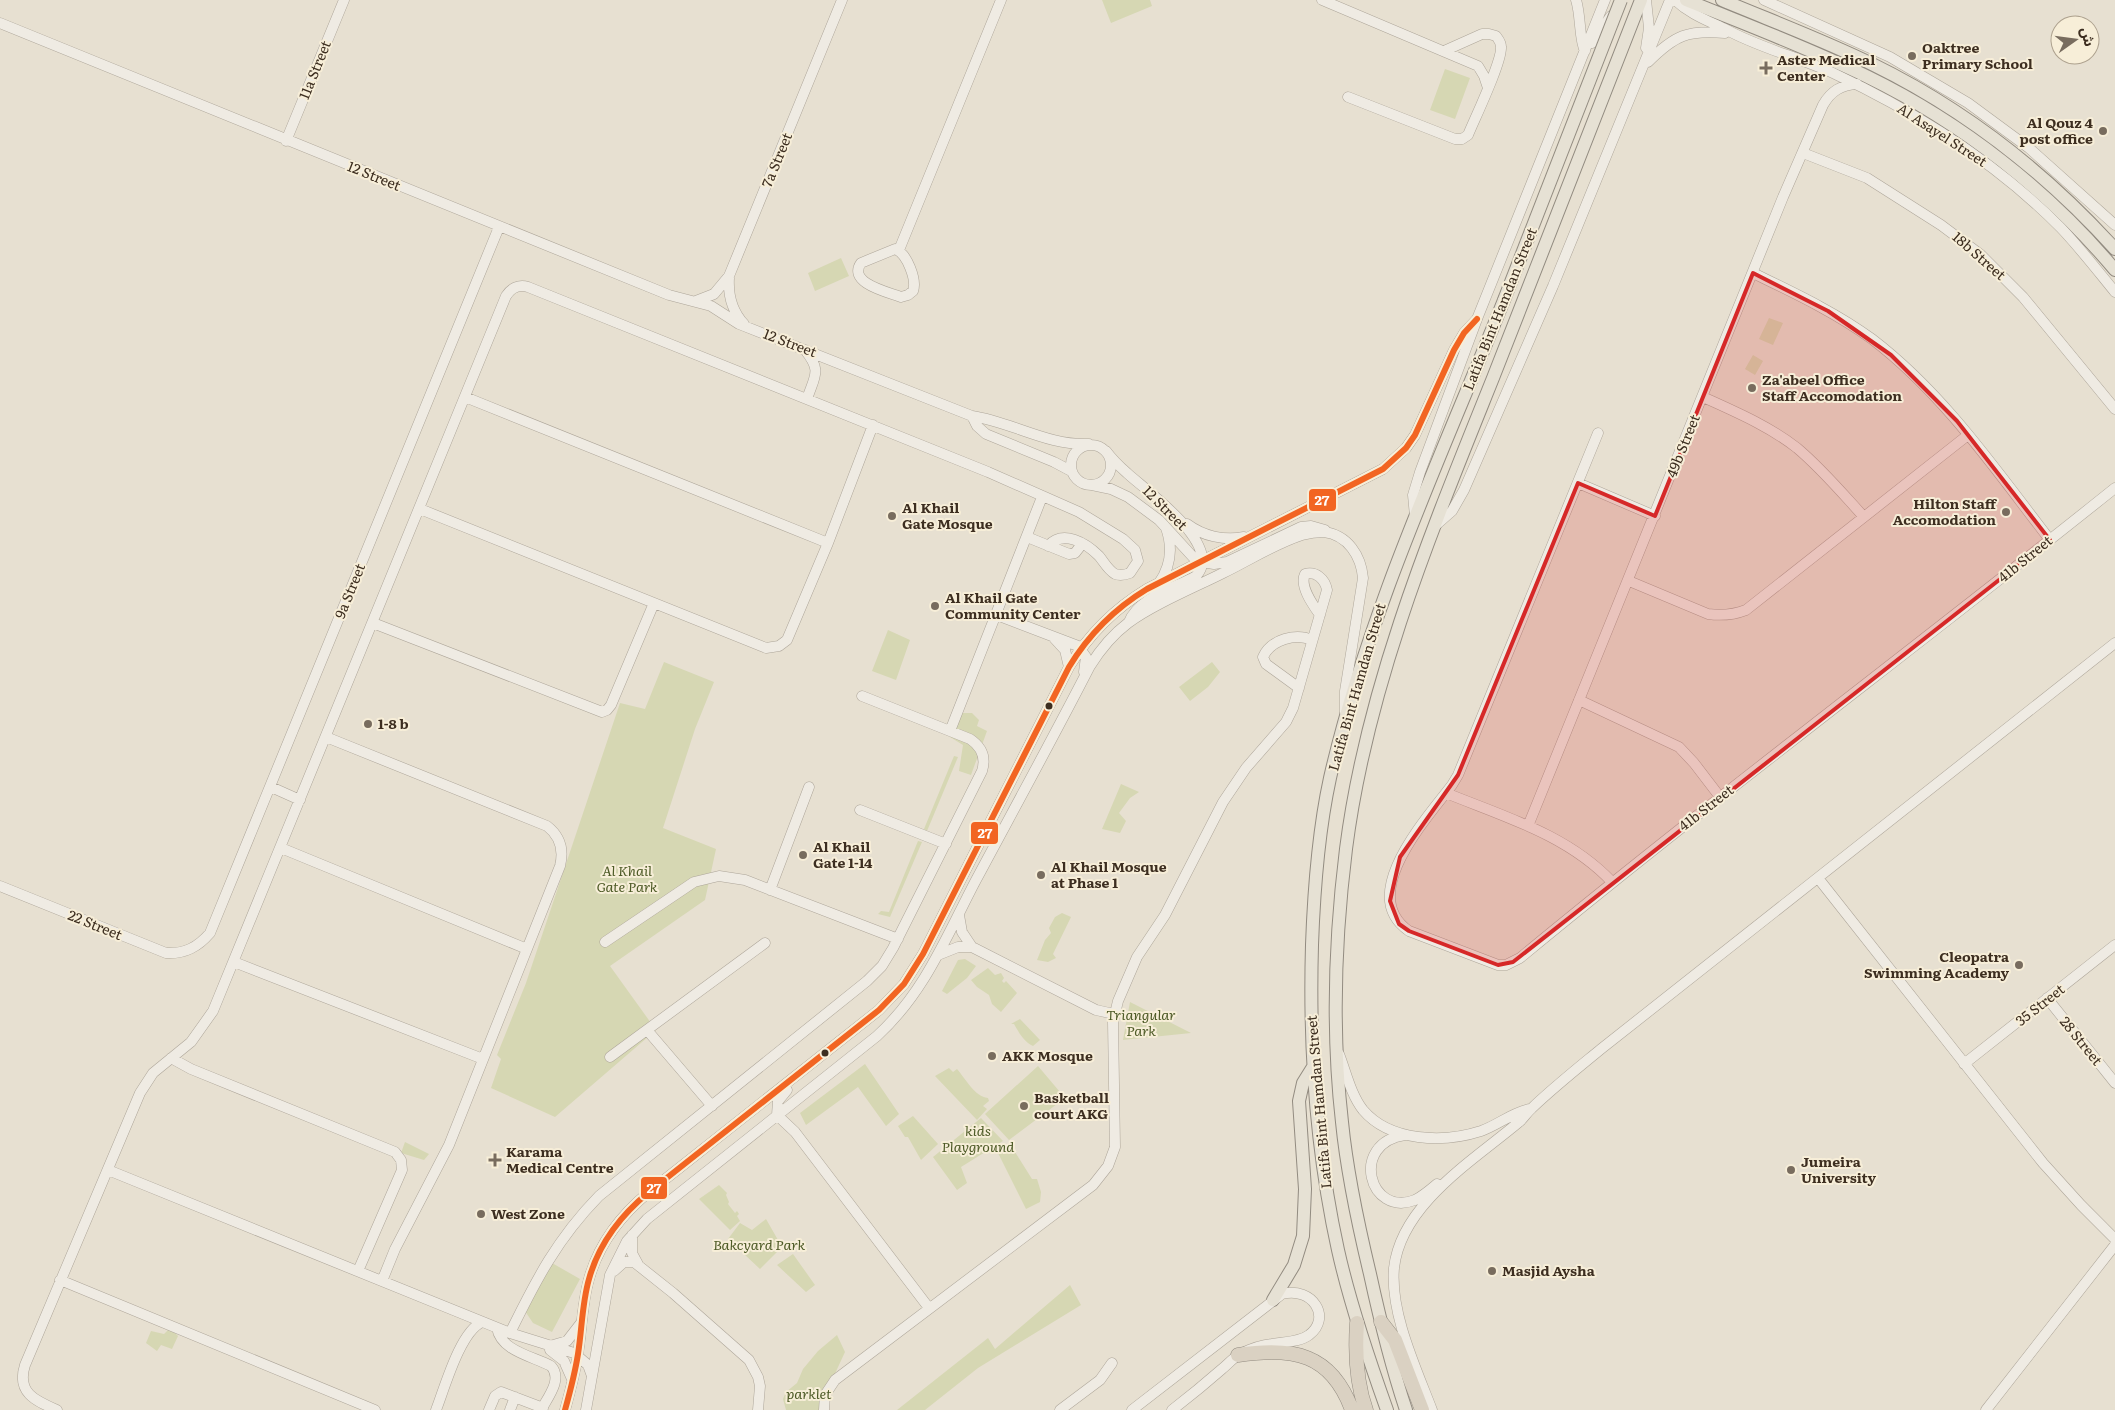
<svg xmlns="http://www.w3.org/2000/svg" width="2115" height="1410" viewBox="0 0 2115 1410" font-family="Literata,'Noto Sans Arabic',serif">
<rect width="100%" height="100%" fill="#e7e0d1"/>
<path fill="#d6d7b3" d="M1102,0H1150L1152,6L1111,23Z
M1445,69L1470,78L1455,119L1430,110Z
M841,258L849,276L815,291L808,273Z
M1769,318L1783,323L1773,345L1759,339Z
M1753,355L1763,361L1755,375L1745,369Z
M888,630L910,640L896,680L872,671Z
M664,662L714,682L695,729L663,828L716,849L705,900L610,966L656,1030L555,1117L491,1088L501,1059L497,1055L526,983L620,703L645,709Z
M1212,662L1220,672L1208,687L1190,701L1179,687Z
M960,713H972L979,720L977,726L987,731L971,775L959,771L963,745L950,737Z
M954,756L958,757L927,831L924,829Z
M1121,784L1139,792L1130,798L1119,813L1126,821L1120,833L1102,829Z
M918,841L922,842L890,917L878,914L881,911L889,912Z
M1062,913L1071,917L1053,954L1056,958L1048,962L1037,960L1045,940L1051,933L1049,928L1055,917Z
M965,959L976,966L967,978L947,994L942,991L958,960Z
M988,968L995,975L1001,973L1004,978L1002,981L1004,983L1006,981L1017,993L1001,1012L992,1004L989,995L977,987L971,980Z
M1130,1002L1191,1033L1123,1040Z
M1020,1019L1040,1040L1033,1046C1024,1042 1019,1033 1014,1024H1011Z
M865,1064L899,1114L886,1126L858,1087L806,1125L800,1113Z
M1038,1066L1065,1098L1009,1140L985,1114Z
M949,1068L953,1072L957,1069C965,1078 975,1097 988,1098L989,1101L983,1106L987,1109L977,1120L935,1076Z
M913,1116L938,1144L921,1160L908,1137H905L898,1126Z
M981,1118L1003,1141L961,1167L967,1183L957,1190L933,1157Z
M405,1142L429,1154L424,1160L401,1153Z
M1010,1144L1032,1179H1037L1041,1192L1040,1202L1026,1209L997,1151Z
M719,1185L727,1193L726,1195L729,1202L728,1204L735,1213L737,1211L739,1214L737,1216L740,1221L730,1230L699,1199Z
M766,1219L782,1247L760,1269L728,1239L740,1223L752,1230Z
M793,1254L815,1285L806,1292L777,1265Z
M552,1263L580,1279L552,1332L533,1323L525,1311Z
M1070,1285L1081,1305L978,1368L925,1410H897L988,1338L995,1349Z
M170,1328L178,1336L172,1349L161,1345L157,1351L146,1343L151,1331L164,1334Z
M837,1335L845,1352L826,1393L822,1410H786L783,1399L786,1392L797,1383L803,1369L818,1351Z"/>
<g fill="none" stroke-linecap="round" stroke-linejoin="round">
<g stroke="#ada599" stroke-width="11">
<path id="minor" d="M1322,0L1478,66L1484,76L1488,88
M1576,0C1581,15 1579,40 1585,51
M1675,0C1691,15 1709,21 1727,30C1760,48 1798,57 1833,73C1916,112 1996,162 2061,228C2080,248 2097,270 2115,292
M1764,0L1890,57L1968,103L2029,148L2115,225
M0,23L669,295L711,306L739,324L972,416C1012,422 1048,446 1089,444
M1592,43L1611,16
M1646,48L1649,28L1646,0
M1648,62C1675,35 1687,30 1725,33
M1348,97L1455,139H1462L1468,135C1475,118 1502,62 1501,47C1501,42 1499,40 1496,36L1489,34H1482L1444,51
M286,141L344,0
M1803,153L1867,178L1941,225L1981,255L2023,297L2115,409
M895,249C907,253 917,280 913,291L908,295L901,297C888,292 847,283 861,263Z
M899,250L1001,0
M1753,273C1794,293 1835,312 1872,339C1944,394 1995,469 2050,540
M729,278C728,295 732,311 744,324
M696,301L714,294L729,276L842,0
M805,350C822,371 815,375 807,399
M465,397L828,543
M1703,397C1736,412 1769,426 1797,448C1822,469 1842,493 1864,517
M972,416L977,426L986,434L1054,462L1071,471
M1598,433L1458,775L1452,785C1427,818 1356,895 1409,931L1498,965H1506L1520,958C1715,797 1918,646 2115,488
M1071 465a20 20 0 1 1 40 0a20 20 0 1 1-40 0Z
M1106,451C1112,459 1119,466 1127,473C1145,490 1225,545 1196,576C1175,588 1138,598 1129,622
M1578,483L1655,516
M1092,485L1111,489L1128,497L1159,520L1193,557L1202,562L1214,564L1227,562L1301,527L1311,526L1325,530
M420,509L766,648L779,646L787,640L828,543L873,425
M1415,516L1413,495L1420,472L1477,319L1605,0
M1187,524C1203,536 1224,541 1244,537
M1435,526L1452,511L1464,490L1553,286L1670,0
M1027,537L1069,554L1075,553L1082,544
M1629,581L1708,614C1722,616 1733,615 1746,610L1968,435
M1159,583C1171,566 1173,548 1166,528
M997,615L1078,646L1086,657L1084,672
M373,623L602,712L607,710L611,705L654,603
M1054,638L1065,650L1069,667
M1299,688L1266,664L1263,657C1271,639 1296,633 1312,640
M1579,700L1679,747L1694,763L1720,797
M950,731L1042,497
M326,737L547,826C560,836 564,850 560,866L449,1145L395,1249L382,1281
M271,787L300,800
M1446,793C1505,817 1568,835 1612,882
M860,810L946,844
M1528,826L1783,197L1823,105C1831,91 1841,85 1857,84
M281,848L527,949
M1818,878L2043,1163L2081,1205L2115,1239
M0,886L166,953C185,954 198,947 210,933L499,227
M770,890L809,787
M959,915L962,932L972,947L1096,1010L1114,1014
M605,942L694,882L719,876L745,880L898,939
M938,955L958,947H972
M234,962L483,1059
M2047,998L2115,1083
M647,1030L712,1106
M1339,1054C1346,1072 1351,1095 1363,1110C1390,1142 1444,1143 1481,1131C1498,1125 1513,1112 1530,1109
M610,1057L765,943
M171,1058L191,1069L395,1152L401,1160L402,1170L358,1271
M1964,1064L2115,945
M787,1090L778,1101L777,1115L795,1132L929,1308
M1405,1135C1349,1143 1369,1218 1415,1200C1423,1196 1430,1190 1437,1184
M108,1170L510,1333L574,1353L588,1365L592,1376
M632,1235V1253L639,1266
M614,1271L624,1262H634L673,1293L749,1360L758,1377L760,1386L758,1410
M60,1280L375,1410
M497,1328C501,1351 532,1356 551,1366C563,1379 548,1397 541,1410
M510,1333C536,1280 557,1239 599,1196L867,981L882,966L893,948L982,771C986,758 982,747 970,739L862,696
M550,1346L567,1341L581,1323
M550,1350L564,1361L572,1379
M57,1410C36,1401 16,1393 25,1365L140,1093L153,1073L191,1042L213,1011L506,296C511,288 519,284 528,287L988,472L1079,512L1123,539L1135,550L1138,561L1130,573C1125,575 1120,576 1115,574C1108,570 1104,562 1099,556C1086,543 1063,529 1048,546
M436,1410C445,1387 460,1332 482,1322
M489,1410L495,1396L501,1392L543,1408
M510,1410L515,1397
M565,1410C570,1392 575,1373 578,1354C582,1329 582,1303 589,1279C599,1243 621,1215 649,1192L879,1010L904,984L923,954L1069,667C1089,634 1114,609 1147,589L1383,469L1406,448L1415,435L1454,350L1464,333L1477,319
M586,1410L610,1275L627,1241L647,1219L877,1036C925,992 946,937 976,880C1014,809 1053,738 1090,666C1100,650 1112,635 1128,623C1154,604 1193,588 1223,573C1248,561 1274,544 1302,535C1309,533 1317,532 1324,532C1348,535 1361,556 1363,578L1345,691V712
M824,1410L825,1395L835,1380L1093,1185L1108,1166L1115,1147L1113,1022L1118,1001L1137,957L1165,915L1223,802L1246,768L1286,722L1293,708L1327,590C1325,579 1316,571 1305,574C1299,586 1313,605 1320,615
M1060,1410L1100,1380L1112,1363
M1132,1410L1282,1294C1313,1286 1332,1318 1309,1335C1300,1342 1284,1342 1272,1344C1261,1345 1250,1349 1240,1354C1233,1358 1228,1364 1222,1369C1206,1383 1189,1397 1172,1410
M1432,1410C1416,1368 1390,1313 1394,1268C1401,1204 1474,1160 1519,1122C1524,1118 1527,1112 1532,1108C1554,1087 1578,1068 1601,1049L2115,643
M1986,1410L2115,1245"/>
</g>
<g stroke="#928b80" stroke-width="14">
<path id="major" d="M1686,0C1747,25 1809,48 1868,77C1962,123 2048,190 2115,270
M1722,0C1772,21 1823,40 1872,64C1964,109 2046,173 2115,249
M1273,1300L1294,1265L1303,1236L1305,1189L1299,1101L1303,1083L1313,1067
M1387,1410C1368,1357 1350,1304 1338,1250C1316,1150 1309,1047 1312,945C1314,888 1318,833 1330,778C1368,612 1441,457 1504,300
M1406,1410C1391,1365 1380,1320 1370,1274C1358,1224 1347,1173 1342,1122C1332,1034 1335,937 1346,849C1367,685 1432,530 1493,378C1543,252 1592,126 1641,0"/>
</g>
<g stroke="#928b80" stroke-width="15">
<path id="highway" d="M1381,1322L1395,1340L1422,1410
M1357,1323C1355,1352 1356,1382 1366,1410
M1238,1355C1293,1347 1331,1353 1352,1410"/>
</g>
<use href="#minor" stroke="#efebe3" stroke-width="10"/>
<use href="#major" stroke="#e6e1d4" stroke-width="12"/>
<use href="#highway" stroke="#dad1c2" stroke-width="14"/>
<g stroke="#928b80" stroke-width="14" stroke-linecap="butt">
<path id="major-bridge" d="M1504,300L1621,0"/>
</g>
<use href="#major-bridge" stroke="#e6e1d4" stroke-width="12"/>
<g stroke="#f7eed8" stroke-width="10">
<path id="bus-1" d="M565,1410C570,1392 575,1373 578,1354C582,1329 582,1303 589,1279C599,1243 621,1215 649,1192L879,1010L904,984L923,954L1069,667C1089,634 1114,609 1147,589L1383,469L1406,448L1415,435L1454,350L1464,333L1477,319"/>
</g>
<use href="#bus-1" stroke="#f26522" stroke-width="6"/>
</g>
<path fill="#d62828" fill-opacity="0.2" stroke="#d62828" stroke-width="4" stroke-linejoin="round" d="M1753,273L1828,311L1891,355L1957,421L2050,540L1513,962L1498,965L1409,931L1399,924L1390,901L1400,857L1458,775L1578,483L1655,516Z"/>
<g fill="#786c5e" stroke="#f7eed8" stroke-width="2">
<circle cx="1912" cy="56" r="5"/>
<path d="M1763.5 60.5h5v5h5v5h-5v5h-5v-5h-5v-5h5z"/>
<circle cx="2103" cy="131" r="5"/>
<circle cx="1752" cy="388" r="5"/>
<circle cx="2006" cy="512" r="5"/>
<circle cx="892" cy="516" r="5"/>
<circle cx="935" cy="606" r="5"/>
<circle cx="368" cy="724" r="5"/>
<circle cx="803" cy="855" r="5"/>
<circle cx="1041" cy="875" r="5"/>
<circle cx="2019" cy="965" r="5"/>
<circle cx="992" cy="1056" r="5"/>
<circle cx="1024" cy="1106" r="5"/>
<path d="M492.5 1152.5h5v5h5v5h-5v5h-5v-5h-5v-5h5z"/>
<circle cx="1791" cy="1170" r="5"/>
<circle cx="481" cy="1214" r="5"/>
<circle cx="1492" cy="1271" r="5"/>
</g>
<g fill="#3d2e20" stroke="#f7eed8" stroke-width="2">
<circle cx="1049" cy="706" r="4.5"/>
<circle cx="825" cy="1053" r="4.5"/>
</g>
<g text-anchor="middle" stroke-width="4" stroke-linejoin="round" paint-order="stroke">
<g font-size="14" font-weight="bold" fill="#3d2e20" stroke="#f7eed8" text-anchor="start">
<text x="1922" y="53">Oaktree<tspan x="1922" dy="16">Primary School</tspan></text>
<text x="1777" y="65">Aster Medical<tspan x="1777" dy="16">Center</tspan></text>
<text x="2093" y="128" text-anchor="end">Al Qouz 4<tspan x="2093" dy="16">post office</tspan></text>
<text x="1762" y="385">Za'abeel Office<tspan x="1762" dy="16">Staff Accomodation</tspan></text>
<text x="1996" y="509" text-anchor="end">Hilton Staff<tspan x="1996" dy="16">Accomodation</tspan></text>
<text x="902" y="513">Al Khail<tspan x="902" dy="16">Gate Mosque</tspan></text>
<text x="945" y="603">Al Khail Gate<tspan x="945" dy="16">Community Center</tspan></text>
<text x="378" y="729">1-8 b</text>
<text x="813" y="852">Al Khail<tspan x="813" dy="16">Gate 1-14</tspan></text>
<text x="1051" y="872">Al Khail Mosque<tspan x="1051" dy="16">at Phase 1</tspan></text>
<text x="2009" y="962" text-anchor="end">Cleopatra<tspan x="2009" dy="16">Swimming Academy</tspan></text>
<text x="1002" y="1061">AKK Mosque</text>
<text x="1034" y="1103">Basketball<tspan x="1034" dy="16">court AKG</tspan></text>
<text x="506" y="1157">Karama<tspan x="506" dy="16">Medical Centre</tspan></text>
<text x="1801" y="1167">Jumeira<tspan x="1801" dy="16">University</tspan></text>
<text x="491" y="1219">West Zone</text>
<text x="1502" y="1276">Masjid Aysha</text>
</g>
<g font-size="14" fill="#3d2e20" stroke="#f7eed8">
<text transform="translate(315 70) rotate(-68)" y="5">11a Street</text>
<text transform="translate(1942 135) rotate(33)" y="5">Al Asayel Street</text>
<text transform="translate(777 160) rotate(-68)" y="5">7a Street</text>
<text transform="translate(374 176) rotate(22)" y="5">12 Street</text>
<text transform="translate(1979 256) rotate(41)" y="5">18b Street</text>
<text transform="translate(1500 309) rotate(-68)" y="5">Latifa Bint Hamdan Street</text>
<text transform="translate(790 343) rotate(21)" y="5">12 Street</text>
<text transform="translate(1683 446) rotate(-68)" y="5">49b Street</text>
<text transform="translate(1165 508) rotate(45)" y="5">12 Street</text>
<text transform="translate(2025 559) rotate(-39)" y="5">41b Street</text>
<text transform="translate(350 591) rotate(-68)" y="5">9a Street</text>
<text transform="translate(1357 687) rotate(-74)" y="5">Latifa Bint Hamdan Street</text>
<text transform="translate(1706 808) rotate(-38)" y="5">41b Street</text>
<text transform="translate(95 925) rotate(22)" y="5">22 Street</text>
<text transform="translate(2040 1005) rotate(-38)" y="5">35 Street</text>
<text transform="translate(2081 1041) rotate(51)" y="5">28 Street</text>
<text transform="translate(1319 1102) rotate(-95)" y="5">Latifa Bint Hamdan Street</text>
</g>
<g font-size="14" font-style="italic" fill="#4d5a26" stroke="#f7eed8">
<text x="627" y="876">Al Khail<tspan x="627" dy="16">Gate Park</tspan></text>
<text x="1141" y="1020">Triangular<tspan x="1141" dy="16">Park</tspan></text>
<text x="978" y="1136">kids<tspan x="978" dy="16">Playground</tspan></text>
<text x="759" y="1250">Bakcyard Park</text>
<text x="809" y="1399">parklet</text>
</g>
</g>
<g stroke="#f7eed8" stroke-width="2">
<rect x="1308" y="488" width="29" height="24" rx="5" fill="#f26522"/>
<rect x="970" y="821" width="29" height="24" rx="5" fill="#f26522"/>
<rect x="640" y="1176" width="28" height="24" rx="5" fill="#f26522"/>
</g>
<g font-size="14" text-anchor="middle" font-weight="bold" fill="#fff">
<text x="1322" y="505">27</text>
<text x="985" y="838">27</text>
<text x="654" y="1193">27</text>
</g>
<g transform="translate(2075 40) rotate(76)"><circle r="24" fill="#f7eed8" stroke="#ada18e"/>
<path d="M0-4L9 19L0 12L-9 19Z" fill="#786c5e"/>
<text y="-8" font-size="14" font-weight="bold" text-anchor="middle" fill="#3d2e20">ش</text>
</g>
</svg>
